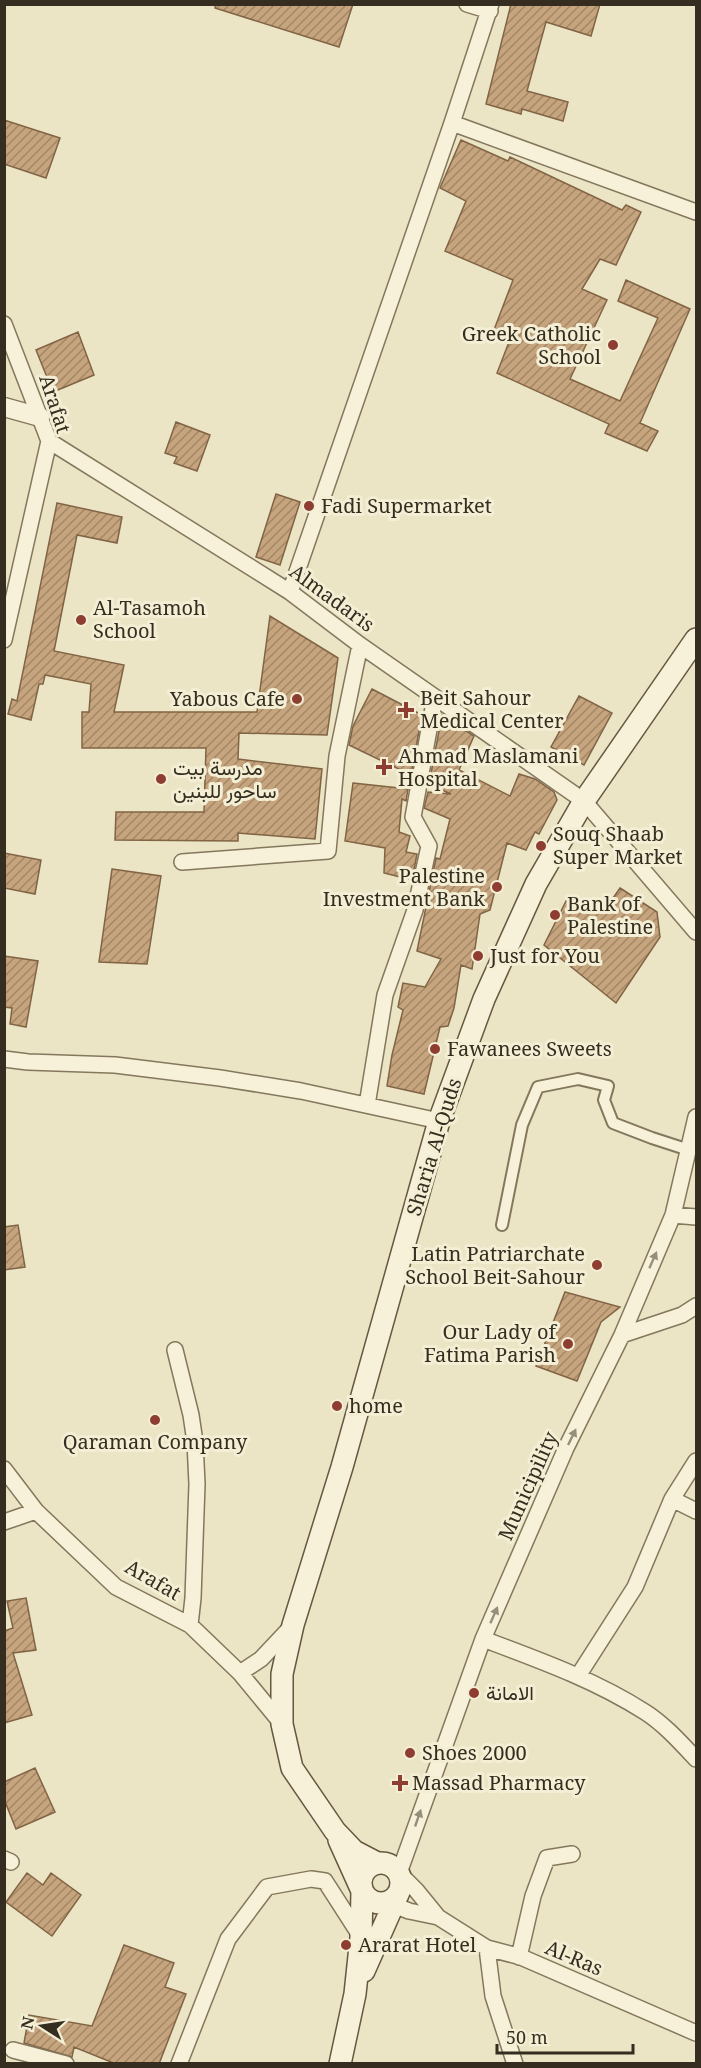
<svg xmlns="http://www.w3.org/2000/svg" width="701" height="2068" viewBox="0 0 701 2068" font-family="'Noto Serif',Vazirmatn,serif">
<defs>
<pattern id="building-hatch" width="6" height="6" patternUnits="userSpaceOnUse" patternTransform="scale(1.5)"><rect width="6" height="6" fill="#c6a57e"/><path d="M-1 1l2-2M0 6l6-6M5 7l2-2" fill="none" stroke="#a28767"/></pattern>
</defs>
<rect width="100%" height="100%" fill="#ebe4c5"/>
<path fill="url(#building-hatch)" stroke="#816444" stroke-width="1.5" d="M216,4H353L339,47L215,8Z
M511,4H600L591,36L546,22L527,91L568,102L563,121L522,109L521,114L486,104Z
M4,120L60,138L46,178L4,164Z
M461,140L508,161L510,157L622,210L626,205L641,212L616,265L600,259L582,289L607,300L570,379L620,401L658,318L618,301L626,280L690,309L640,423L658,431L647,451L605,433L609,424L497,373L509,342L492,335L513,280L445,251L466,201L440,188Z
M78,332L94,375L53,392L36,350Z
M176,422L210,435L197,471L174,463L177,457L165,453Z
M276,494L300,502L280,565L256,557Z
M57,503L122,517L117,543L77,535L54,651L124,665L114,712H257L270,616L338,658L327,735L239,733L238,759L322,769L315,839L238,833V841L115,840L116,812H204L206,748H82V712H89L91,684L45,675L43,684H39L31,720L8,714L12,699L17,701Z
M372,689L422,715L411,775L349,745L353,726Z
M579,696L612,713L584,765L551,747Z
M442,715L474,736L459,770L510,796L519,774L535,779L554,792L557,800L539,834L535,832L526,850L507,843L490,910L480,914L472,969L461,965L454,1008L448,1026L440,1027L424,1094L387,1086L392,1055L403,1010L398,1007L403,983L425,987L441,959L417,951L436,858L440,859L450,819L424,808L428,792L451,794L429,784Z
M353,783L408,789L406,801L402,799L399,832L410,836L406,852L417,854L412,880L384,873L385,848L345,841Z
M4,853L41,860L35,894L4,888Z
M112,869L161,876L147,964L99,962Z
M620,888L657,912L660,937L616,1003L544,945L568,897L585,909L611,901Z
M4,956L38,961L26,1027L10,1024L12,1008L4,1007Z
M18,1225L25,1267L4,1270V1227Z
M565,1292L620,1307L601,1322L577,1381L536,1366Z
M26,1598L36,1650L13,1653L32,1715L4,1723V1631L13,1628L7,1601Z
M35,1768L55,1812L16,1829L4,1799V1782Z
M27,1873L43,1885L51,1873L81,1895L52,1936L6,1902Z
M124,1945L174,1963L165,1987L186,1994L159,2064H116L74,2047L72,2057L24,2043L29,2015L92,2026Z"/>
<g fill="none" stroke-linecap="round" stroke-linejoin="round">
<g stroke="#84775d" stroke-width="14">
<path id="pedestrian" d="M502,1225L522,1125L538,1087L578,1079L608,1086L604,1100L613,1123L652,1138L689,1150"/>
</g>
<g stroke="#84775d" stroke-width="18">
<path id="minor" d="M467,4L490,11
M452,123L696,212
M4,324L49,441L4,640
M49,441L290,592L360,645L584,801L696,932
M290,592L452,123L491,4
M182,862L328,851L337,756L360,645
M4,1059L28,1062L115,1065L220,1078L301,1091L439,1121
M367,1105L385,995L415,910L429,846L413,817L435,697
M696,1117L673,1215L622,1335L566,1448L483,1639L399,1873L416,1890L438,1917L487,1948L521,1957L696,2033
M673,1215L696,1217
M622,1335L682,1315L696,1306
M175,1350L191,1415L195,1442L197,1484L193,1598L190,1625
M4,1469L36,1511L116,1587L190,1625L240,1673L282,1724
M672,1499L696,1461
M4,1522L36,1511
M483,1639C539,1660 595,1680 645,1712C664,1724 681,1743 696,1759
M240,1673L261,1659L293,1625
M578,1676L635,1587L672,1499L696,1511
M4,1859L11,1862
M386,1902L409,1911L438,1917
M487,1948L493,1996L515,2064
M519,1957L533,1896L547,1858L572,1854
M13,2050L66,2064
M179,2064L228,1939L267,1887L311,1879L325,1881L361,1937"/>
</g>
<g stroke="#84775d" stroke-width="21">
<path id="tertiary" d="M4,407L40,417"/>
</g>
<g stroke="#665840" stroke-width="24">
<path id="secondary" d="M339,1840L362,1891L361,1937L355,1994L340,2064
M377,1863L354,1851L335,1831L292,1768L282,1724V1674L293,1625L342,1467L439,1121L484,999L536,884L584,801L696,639
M361 1883a20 20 0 1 1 40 0a20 20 0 1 1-40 0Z
M364,1971L399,1892"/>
</g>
<use href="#pedestrian" stroke="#f6f1d8" stroke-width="10"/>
<use href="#minor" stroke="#f6f1d8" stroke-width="15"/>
<use href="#tertiary" stroke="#f6f1d8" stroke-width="18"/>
<use href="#secondary" stroke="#f6f1d8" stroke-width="21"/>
</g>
<defs><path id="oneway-solid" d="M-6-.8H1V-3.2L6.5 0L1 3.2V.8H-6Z" transform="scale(1.5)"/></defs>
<g fill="#968f7c">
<use href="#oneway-solid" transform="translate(653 1260) rotate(-66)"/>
<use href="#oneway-solid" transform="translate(572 1437) rotate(-64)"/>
<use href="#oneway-solid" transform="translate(494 1615) rotate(-66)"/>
<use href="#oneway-solid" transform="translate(418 1818) rotate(-71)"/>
</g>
<g fill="#8e3d31" stroke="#f3eed4" stroke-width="2">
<circle cx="613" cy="345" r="6"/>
<circle cx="309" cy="506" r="6"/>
<circle cx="81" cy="620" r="6"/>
<circle cx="297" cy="699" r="6"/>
<path d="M403 701h6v6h6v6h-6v6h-6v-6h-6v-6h6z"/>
<path d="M381 758h6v6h6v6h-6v6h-6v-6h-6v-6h6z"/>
<circle cx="161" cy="779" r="6"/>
<circle cx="541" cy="846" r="6"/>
<circle cx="497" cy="887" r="6"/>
<circle cx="555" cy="915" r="6"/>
<circle cx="478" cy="956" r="6"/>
<circle cx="435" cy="1049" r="6"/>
<circle cx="597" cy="1265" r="6"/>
<circle cx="568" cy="1344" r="6"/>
<circle cx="337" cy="1406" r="6"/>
<circle cx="155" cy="1420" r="6"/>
<circle cx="474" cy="1693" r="6"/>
<circle cx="410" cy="1753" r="6"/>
<path d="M397 1774h6v6h6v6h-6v6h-6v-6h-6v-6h6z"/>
<circle cx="346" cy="1945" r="6"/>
</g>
<g text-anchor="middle" stroke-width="6" stroke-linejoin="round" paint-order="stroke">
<g font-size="20" fill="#352d1f" stroke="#f3eed4" text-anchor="start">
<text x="601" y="341" text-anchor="end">Greek Catholic<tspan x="601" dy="23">School</tspan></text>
<text x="321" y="513">Fadi Supermarket</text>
<text x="93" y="615">Al-Tasamoh<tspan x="93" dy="23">School</tspan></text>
<text x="420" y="705">Beit Sahour<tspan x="420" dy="23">Medical Center</tspan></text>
<text x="285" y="706" text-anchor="end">Yabous Cafe</text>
<text x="398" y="763">Ahmad Maslamani<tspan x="398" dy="23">Hospital</tspan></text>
<text x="173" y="775">مدرسة بيت<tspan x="173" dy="23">ساحور للبنين</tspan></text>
<text x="553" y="841">Souq Shaab<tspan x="553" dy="23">Super Market</tspan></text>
<text x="485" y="883" text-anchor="end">Palestine<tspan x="485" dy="23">Investment Bank</tspan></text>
<text x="567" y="911">Bank of<tspan x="567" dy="23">Palestine</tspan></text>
<text x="490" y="963">Just for You</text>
<text x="447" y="1056">Fawanees Sweets</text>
<text x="585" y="1261" text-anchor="end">Latin Patriarchate<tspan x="585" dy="23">School Beit-Sahour</tspan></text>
<text x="556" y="1339" text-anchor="end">Our Lady of<tspan x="556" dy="23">Fatima Parish</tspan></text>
<text x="349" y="1413">home</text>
<text x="155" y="1449" text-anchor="middle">Qaraman Company</text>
<text x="486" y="1700">الامانة</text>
<text x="422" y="1760">Shoes 2000</text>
<text x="412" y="1790">Massad Pharmacy</text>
<text x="358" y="1952">Ararat Hotel</text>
</g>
<g font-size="20" fill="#352d1f" stroke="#f3eed4">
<text transform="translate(55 404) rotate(72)" y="7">Arafat</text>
<text transform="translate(332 598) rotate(36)" y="7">Almadaris</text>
<text transform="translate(434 1147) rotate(-73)" y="7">Sharia Al-Quds</text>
<text transform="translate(528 1486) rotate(-66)" y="7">Municipility</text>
<text transform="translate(153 1580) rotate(30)" y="7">Arafat</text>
<text transform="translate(574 1958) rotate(23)" y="7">Al-Ras</text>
</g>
</g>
<rect width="701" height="2068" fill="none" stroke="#352d1f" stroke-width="12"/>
<g transform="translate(42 2026) rotate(282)" stroke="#f3eed4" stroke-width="4.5" paint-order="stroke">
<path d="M0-4.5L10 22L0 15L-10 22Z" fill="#352d1f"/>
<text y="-9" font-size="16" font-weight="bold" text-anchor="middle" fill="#352d1f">N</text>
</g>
<path d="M497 2044v9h136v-9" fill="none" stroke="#352d1f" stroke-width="3"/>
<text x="506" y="2044" font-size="18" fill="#352d1f" stroke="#f3eed4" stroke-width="4.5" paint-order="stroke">50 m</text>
</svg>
